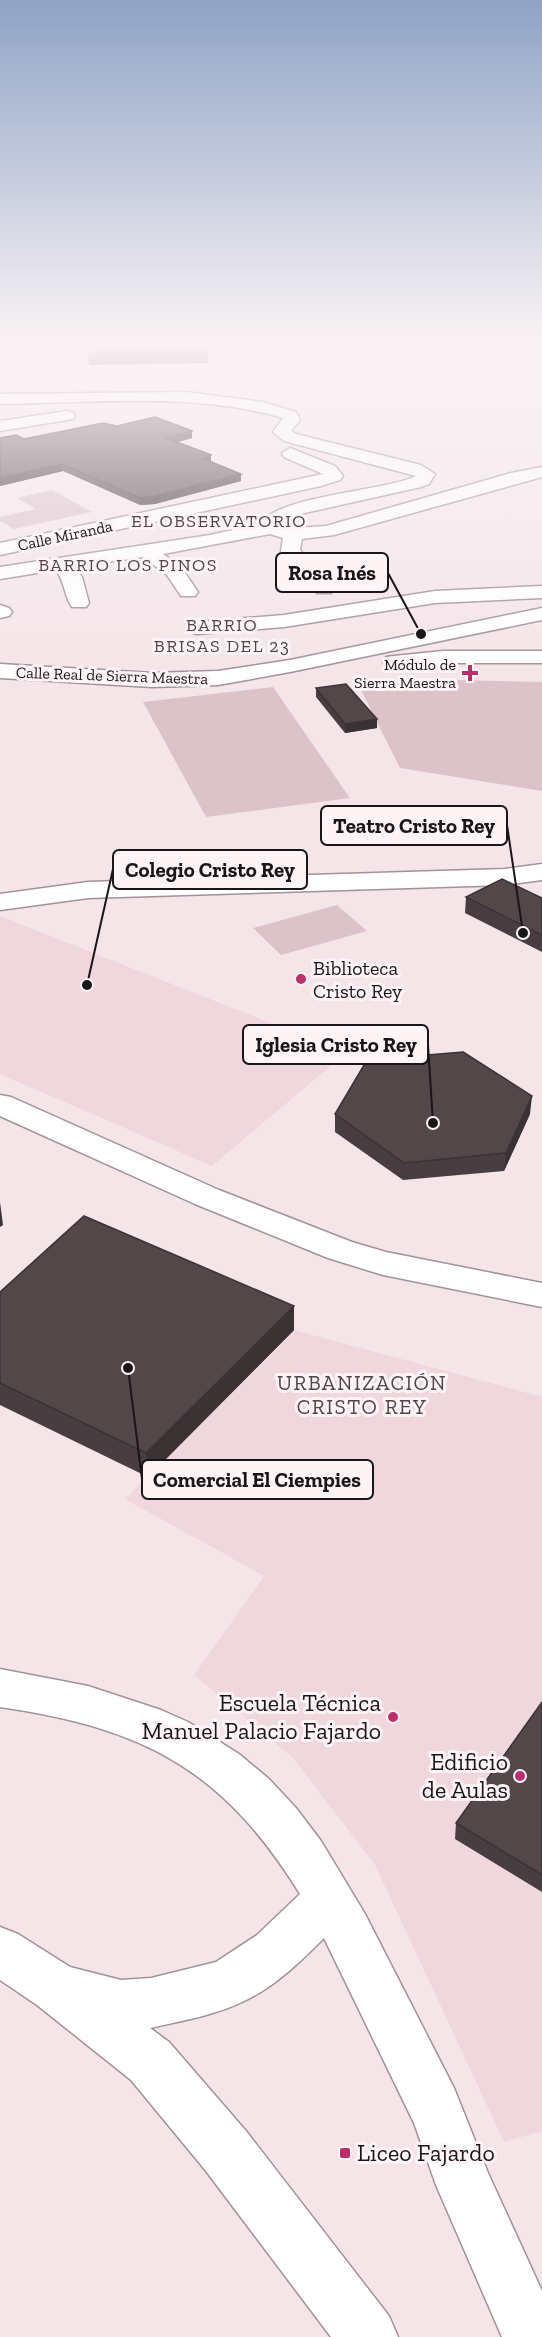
<svg xmlns="http://www.w3.org/2000/svg" width="542" height="2337" viewBox="0 0 542 2337" font-family="'Zilla Slab',serif">
<rect width="100%" height="100%" fill="#f5e5e9"/>
<path fill="#f0d7de" d="M0,916L346,1053L212,1166L0,1074Z
M294,1330L542,1397V2131L504,2142L375,1865L294,1759L194,1675L264,1576L125,1499Z"/>
<path fill="#dcc3ca" d="M52,490L92,512L14,529L0,521V517L36,509L17,498Z
M453,680L542,682V791L400,768L359,686Z
M273,687L350,798L206,817L143,702Z
M337,905L367,931L281,955L253,928Z"/>
<g fill="none" stroke-linecap="round" stroke-linejoin="round">
<g stroke="#a19296" stroke-width="3">
<path id="minor" d="M186,392L263,402L296,412L300,420L291,431L296,434L421,465L435,474L429,484L421,487L300,514L280,525L291,528L326,526L511,473L542,467V477L334,535L302,539L300,550L334,589L331,593H317L283,555L281,551L283,538L270,534L163,554L181,567L198,592L195,596H181L167,575L143,557L74,567L82,577L89,603L86,607H72C64,596 65,582 56,570L0,579V567L210,535L261,524C275,496 386,491 416,476L284,441L273,432L283,418C195,392 92,403 0,404V394Z
M67,411L73,413L75,416L73,419L0,431V421Z
M290,448L335,466L343,476L340,480L321,486L0,555V543L323,474L284,457L282,453Z
M542,586V598L435,603L284,627L197,634L190,632L187,628L190,624L197,622L284,615L435,591Z
M0,605L9,608L12,612L9,616L0,618Z
M542,608V620L290,672L218,685L152,687L0,678V664L152,673L218,671L290,660Z
M443,651H542V663H443L394,668L386,667L383,662L386,657L394,656Z
M542,864V880L505,885L88,898L0,910V894L88,882L505,869Z
M0,1095L11,1097L219,1190L352,1242L386,1252L542,1283V1307L383,1275L328,1258L195,1204L0,1116Z
M0,1669L88,1686L161,1710L188,1722L239,1754L269,1779L296,1808L321,1841L365,1914L454,2088L488,2173L542,2291V2337H502L436,2185L414,2123L324,1938C300,1962 276,1986 244,2001C216,2015 181,2021 150,2028L169,2042L246,2131L389,2316L398,2337H331L206,2171L131,2080L37,2005L0,1980V1927L18,1934L70,1967L121,1980L151,1978L216,1962L257,1935L300,1894C222,1768 143,1728 0,1707Z"/>
</g>
<use href="#minor" fill="#fff" fill-rule="evenodd"/>
</g>
<path fill="#483d40" d="M208,351V363L89,365L88,354Z
M192,431V438L177,442L211,455V462L241,474V481L155,504L140,505L63,471L0,486V438L24,439Z
M316,688L377,728L345,733L316,697Z
M466,897L542,898V952L465,913Z
M335,1114H530L504,1171L403,1180L335,1132Z
M0,1292L294,1306V1330L148,1477L0,1405Z
M542,1702V1892L455,1839L456,1823Z"/>
<path fill="#3b3234" d="M192,431V438L167,445L166,438Z
M211,455V463L204,459Z
M62,464L63,471L0,486V478Z
M241,474V481L155,504L140,505V498Z
M377,719V728L345,733V724Z
M532,1096L530,1114L504,1171L506,1153Z
M0,1202L3,1225L0,1227Z
M294,1306V1330L148,1477L146,1453Z"/>
<path fill="#54474a" stroke="#3b3234" stroke-width="1.5" d="M114,344H186L208,351V354L88,356V354Z
M155,417L192,431L166,438L211,455L204,459L241,474L154,496L140,498L62,464L0,478V438L16,435L24,439L103,423L117,426Z
M346,684L377,719L345,724L316,688Z
M502,879L542,898V935L466,897Z
M463,1052L532,1096L506,1153L404,1163L335,1114L367,1060Z
M84,1216L294,1306L146,1453L0,1383V1292Z
M542,1702V1875L456,1823Z"/>
<linearGradient id="sky" x2="0" y2="1"><stop stop-color="#8fa3c6"/><stop offset="0.51" stop-color="#faf3f5"/><stop offset="1" stop-color="#faf3f5" stop-opacity="0"/></linearGradient>
<rect width="542" height="671" fill="url(#sky)"/>
<g fill="#bb306a" stroke="#fef4f6" stroke-width="2">
<path d="M467 664h6v6h6v6h-6v6h-6v-6h-6v-6h6z"/>
<circle cx="301" cy="979" r="6"/>
<circle cx="393" cy="1717" r="6"/>
<circle cx="520" cy="1776" r="6"/>
<rect x="339" y="2147" width="12" height="12" rx="3"/>
</g>
<g text-anchor="middle" stroke-width="6" stroke-linejoin="round" paint-order="stroke">
<g font-size="16" fill="#1a1516" stroke="#fef4f6">
<text transform="translate(65 535) rotate(-12)" y="6">Calle Miranda</text>
<text transform="translate(112 675) rotate(2)" y="6">Calle Real de Sierra Maestra</text>
</g>
<g font-size="16" fill="#1a1516" stroke="#fef4f6" text-anchor="end">
<text x="456" y="670">Módulo de<tspan x="456" dy="18">Sierra Maestra</tspan></text>
</g>
<g font-size="18" letter-spacing="1.5" fill="#524548" stroke="#fef4f6">
<text x="219" y="527">EL OBSERVATORIO</text>
</g>
<g font-size="18" letter-spacing="1.5" fill="#524548" stroke="#fef4f6">
<text x="128" y="571">BARRIO LOS PINOS</text>
<text x="222" y="631">BARRIO<tspan x="222" dy="21">BRISAS DEL 23</tspan></text>
</g>
<g font-size="20" fill="#1a1516" stroke="#fef4f6" text-anchor="start">
<text x="313" y="975">Biblioteca<tspan x="313" dy="23">Cristo Rey</tspan></text>
</g>
<g font-size="21" letter-spacing="1.5" fill="#524548" stroke="#fef4f6">
<text x="362" y="1390">URBANIZACIÓN<tspan x="362" dy="24">CRISTO REY</tspan></text>
</g>
<g font-size="24" fill="#1a1516" stroke="#fef4f6" text-anchor="end">
<text x="381" y="1711">Escuela Técnica<tspan x="381" dy="28">Manuel Palacio Fajardo</tspan></text>
<text x="508" y="1770">Edificio<tspan x="508" dy="28">de Aulas</tspan></text>
<text x="357" y="2161" text-anchor="start">Liceo Fajardo</text>
</g>
</g>
<path fill="none" stroke="#1a1516" stroke-width="2" d="M421 634L388 573M523 933L507 825M87 985L113 869M433 1123L428 1045M128 1368L142 1479"/>
<g fill="#1a1516" stroke="#fef4f6" stroke-width="2">
<circle cx="421" cy="634" r="6"/>
<circle cx="523" cy="933" r="6"/>
<circle cx="87" cy="985" r="6"/>
<circle cx="433" cy="1123" r="6"/>
<circle cx="128" cy="1368" r="6"/>
</g>
<g fill="#fef4f6" stroke="#1a1516" stroke-width="2">
<rect x="276" y="553" width="112" height="39" rx="6"/>
<rect x="321" y="806" width="186" height="39" rx="6"/>
<rect x="113" y="850" width="194" height="39" rx="6"/>
<rect x="243" y="1025" width="185" height="39" rx="6"/>
<rect x="142" y="1460" width="231" height="39" rx="6"/>
</g>
<g font-size="21" text-anchor="middle" font-weight="bold" fill="#1a1516">
<text x="332" y="580">Rosa Inés</text>
<text x="414" y="833">Teatro Cristo Rey</text>
<text x="210" y="877">Colegio Cristo Rey</text>
<text x="336" y="1052">Iglesia Cristo Rey</text>
<text x="257" y="1487">Comercial El Ciempies</text>
</g>
</svg>
